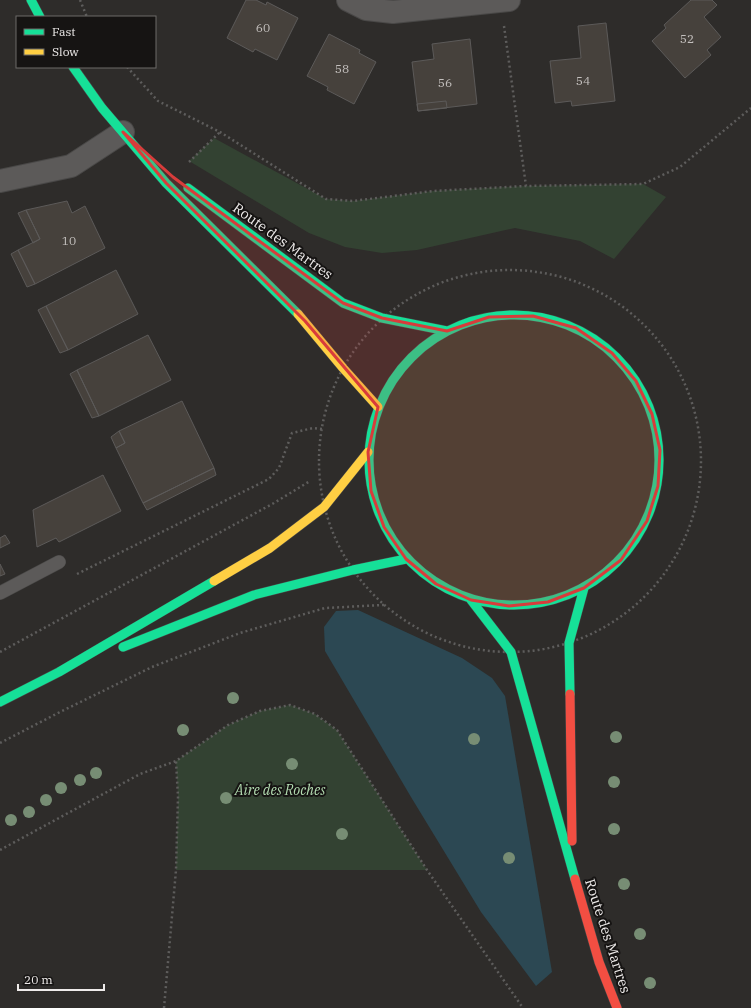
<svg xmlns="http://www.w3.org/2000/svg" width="751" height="1008" viewBox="0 0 751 1008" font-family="'IBM Plex Serif',serif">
<rect width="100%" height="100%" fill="#2e2c2a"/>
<path fill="#334232" d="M214,138L326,199L353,201L433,191L526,186L643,184L666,197L614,259L580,241L515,228L417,250L382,253L345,247L309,233L189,161Z
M369 460a145 145 0 1 1 290 0a145 145 0 1 1-290 0Z
M290,705L315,714L337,730L427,870H176L178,797L176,761L228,725L260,711Z"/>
<path fill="#2c4853" d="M358,610L462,658L492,678L505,696L552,972L536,986L481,912L411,797L325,651L324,627L336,611Z"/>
<path fill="#46413c" stroke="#5c5a59" d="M246,0H256L266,5L267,2L298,18L277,60L255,49L253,52L227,38Z
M691,0H712L717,5L704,17L721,37L707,50L711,55L685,78L652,41L666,28L664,25Z
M606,23L615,101L572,106L571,101L555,103L550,61L581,58L578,26Z
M329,34L360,50L359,53L376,62L354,104L327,90L328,87L307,76Z
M470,39L477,104L418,111L412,62L434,59L432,44Z
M446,101L447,108L418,111L417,104Z
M67,201L72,213L85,206L105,248L35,284L18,250L40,239L26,210Z
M26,210L40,239L33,243L18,213Z
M18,250L35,284L27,287L11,254Z
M116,270L138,314L68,350L46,306Z
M46,306L68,350L60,353L38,310Z
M148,335L171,380L99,416L77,370Z
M77,370L99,416L92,418L70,374Z
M182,401L214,468L143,503L116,448L125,443L119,431Z
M119,431L125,443L116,448L111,437Z
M214,468L216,475L147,510L143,503Z
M103,475L121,511L59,542L56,538L37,547L33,510Z
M5,535L10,543L0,548V538Z
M0,564L5,574L0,576Z"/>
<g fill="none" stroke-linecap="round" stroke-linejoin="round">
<g stroke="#494847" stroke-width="14">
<path id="lane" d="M0,593L59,562"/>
</g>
<g stroke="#494847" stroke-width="24">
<path id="street" d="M348,0L366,9L393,12L509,0
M0,181L71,166L123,132"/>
</g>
<g stroke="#494847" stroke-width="10">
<path id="fast" d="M31,0L40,17
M73,67L102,108L166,183L298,314
M188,188L343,303L382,318L447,331
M369 460a145 145 0 1 1 290 0a145 145 0 1 1-290 0Z
M471,600L511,652L575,879
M123,647L254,595L353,570L406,559
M570,694L569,643L584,588
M0,702L59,672L214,581"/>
</g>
<g stroke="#494847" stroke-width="10">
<path id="slow" d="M298,314L343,368L378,407
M214,581L270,548L324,507L368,452"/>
</g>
<g stroke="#494847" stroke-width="10">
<path id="jam" d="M570,694L572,841
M575,879L599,962L617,1008"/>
</g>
<path stroke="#5e5d5c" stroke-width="2.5" stroke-dasharray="2 3" stroke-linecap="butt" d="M80,0L87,17
M504,26L526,186
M127,67L158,101L220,132L326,199L353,201L433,191L526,186L643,184L680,167L751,108
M189,162L220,132
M319 461a191 191 0 1 1 382 0a191 191 0 1 1-382 0Z
M77,574L269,479L279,468L292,433L313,428L322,429
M0,652L274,503L310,481
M0,743L60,712L152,667L240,633L325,608L384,605
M0,850L140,774L176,761L228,725L260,711L290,705L315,714L337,730L427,870L523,1008
M164,1008L176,870L178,797L176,761"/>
<use href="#lane" stroke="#5c5a59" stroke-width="13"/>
<use href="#street" stroke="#5c5a59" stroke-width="22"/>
<use href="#fast" stroke="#16e098" stroke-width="9"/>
<use href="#slow" stroke="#ffcf43" stroke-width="9"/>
<use href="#jam" stroke="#f24e42" stroke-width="9"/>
</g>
<g fill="#778d74">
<circle cx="233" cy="698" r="6"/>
<circle cx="183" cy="730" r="6"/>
<circle cx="616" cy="737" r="6"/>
<circle cx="474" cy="739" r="6"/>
<circle cx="292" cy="764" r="6"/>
<circle cx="96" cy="773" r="6"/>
<circle cx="80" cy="780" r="6"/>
<circle cx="614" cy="782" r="6"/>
<circle cx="61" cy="788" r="6"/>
<circle cx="226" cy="798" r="6"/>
<circle cx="46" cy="800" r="6"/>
<circle cx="29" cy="812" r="6"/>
<circle cx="11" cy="820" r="6"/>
<circle cx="614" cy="829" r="6"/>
<circle cx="342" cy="834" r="6"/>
<circle cx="509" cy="858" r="6"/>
<circle cx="624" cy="884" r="6"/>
<circle cx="640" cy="934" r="6"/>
<circle cx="650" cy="983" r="6"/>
</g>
<path fill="#d83c3b" fill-opacity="0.2" stroke="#d83c3b" stroke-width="3" stroke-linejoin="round" d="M123,132L173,177L343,303L382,318L447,331L489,317L533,316L576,328L612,353L636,381L652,414L660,450L658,486L647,521L621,560L584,588L548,602L509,606L471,600L436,584L406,559L384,527L371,491L368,452L378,407L305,321L166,183Z"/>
<g text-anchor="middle" stroke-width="4" stroke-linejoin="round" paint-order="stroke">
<g font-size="12" fill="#c4c0be">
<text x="263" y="32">60</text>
<text x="687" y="43">52</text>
<text x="342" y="73">58</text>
<text x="583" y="85">54</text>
<text x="445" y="87">56</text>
<text x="69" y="245">10</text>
</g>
<g font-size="14" fill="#eeebea" stroke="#161413">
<text transform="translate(283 241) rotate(36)" y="5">Route des Martres</text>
<text transform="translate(608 936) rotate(72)" y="5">Route des Martres</text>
</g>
<g font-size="14" font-style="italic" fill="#b3dcb1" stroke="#161413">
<text x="280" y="795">Aire des Roches</text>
</g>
</g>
<rect x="16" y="16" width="140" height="52" fill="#161413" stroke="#6c6a69"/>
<rect x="24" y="29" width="20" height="6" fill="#16e098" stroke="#6c6a69"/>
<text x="52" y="36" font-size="12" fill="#eeebea">Fast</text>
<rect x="24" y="49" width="20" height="6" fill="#ffcf43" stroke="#6c6a69"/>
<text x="52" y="56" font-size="12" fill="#eeebea">Slow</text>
<path d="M18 984v6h86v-6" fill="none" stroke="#eeebea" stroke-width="2"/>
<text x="24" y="984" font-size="12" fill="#eeebea" stroke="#161413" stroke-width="3" paint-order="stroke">20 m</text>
</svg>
